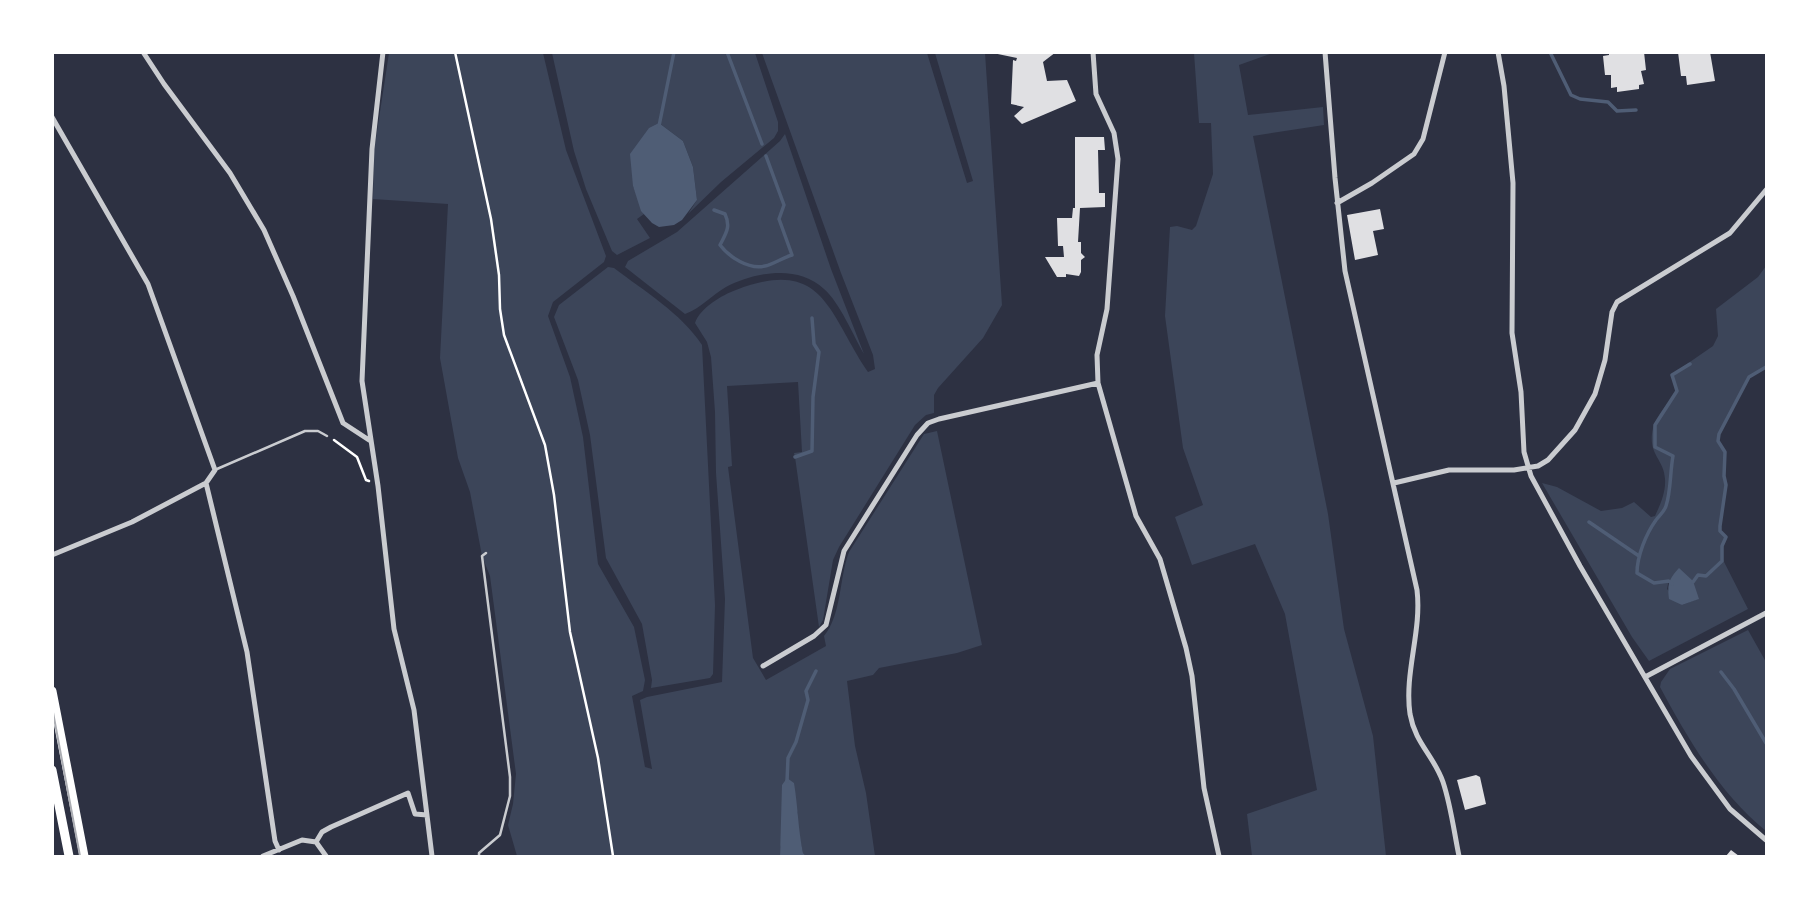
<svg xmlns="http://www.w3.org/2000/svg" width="1819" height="909" viewBox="0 0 1819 909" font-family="'Alegreya Sans',sans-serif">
<rect width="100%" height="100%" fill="#2d3142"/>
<path fill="#3c4559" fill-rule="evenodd" d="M389,53H543L566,150L606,256L604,262L553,302L548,316L570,377L583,437L598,564L634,627L645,680L643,691L632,696L645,767L652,769L640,700L647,697L722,682L725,599L716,473L715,412L711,357L707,342L695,323C700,308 722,295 736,290C824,256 828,313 868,372L875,369L873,355L841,273L762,53H927L967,183L973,181L935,53H985L1002,305L983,338L938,388L934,395V413L926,415L915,425L839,547L833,560L823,620L819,627L795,457L794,453L802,452L798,382L727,386L732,466L728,467L753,658L766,680L826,646L824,636C842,614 839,578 849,552L924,434L937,431L982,645L957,653L879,668L873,675L847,681L855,746L866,793L875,856H806L803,853L796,822L798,811L780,847V856H517L508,825L513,804L516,774L490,576L482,556L470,492L458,458L440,358L448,204L373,199L374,151Z
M552,53H755L778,122V131L774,138L721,182L688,214L697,200L693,167L683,141L659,123L633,186L644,214L637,219L650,238L617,255L612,251L586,189L574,151Z
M1194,53H1273L1239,65L1248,115L1323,107L1324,125L1253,136L1328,514L1344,629L1373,736L1386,856H1252L1247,814L1317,790L1285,614L1255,544L1192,565L1175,517L1203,505L1183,448L1165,316L1170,227L1177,226L1192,230L1196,226L1213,174L1211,123H1199Z
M785,134L831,269L864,354C853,335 840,303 824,289C798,264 755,272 726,287C712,295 701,308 685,314L625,267L628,261L677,232L780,141Z
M1766,266V367L1749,377L1719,434L1718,441L1725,452L1724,476L1726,485L1720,526V531L1726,537L1721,556L1748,609L1649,661L1632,637L1542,483L1557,487L1601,511L1622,508L1634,502L1651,517L1655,516C1660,505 1666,492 1665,479C1664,458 1647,455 1653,428C1656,415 1670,402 1677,391L1671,375L1713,346L1718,336L1716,309L1758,277ZM1669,579L1698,599L1682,605L1667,589Z
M608,267L614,268C644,291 681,313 702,345L715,605L713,674L710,678L651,688L652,680L642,624L606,558L590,435L578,380L554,317L559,305Z
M1748,630L1766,662V831C1720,794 1688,739 1660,687L1661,682L1670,669Z"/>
<path fill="#4f5d75" d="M659,123L683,141L693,167L697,200L682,220L674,225L659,227L652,223L641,211L633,186L630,154L649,128Z
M1679,568L1693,581L1699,599L1682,605L1669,599C1667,584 1669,579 1679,568Z
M787,778L794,783C798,807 798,829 803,853L806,856H780L782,785Z"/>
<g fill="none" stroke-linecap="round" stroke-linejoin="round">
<path stroke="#4f5d75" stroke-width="3.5" d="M727,52L762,144
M1550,52L1571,95L1580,99L1608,102L1617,111L1636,110
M659,126L674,52
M714,210L725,214C731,227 726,233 720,245C729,257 749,270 765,266C774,264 782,258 792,255L779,219L784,205L766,156
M795,457L812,451L813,397L819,352L814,344L812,318
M1589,522L1639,556
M1693,582L1698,575L1706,576L1722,561V546L1726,537L1720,531V526L1726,485L1724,476L1725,452L1718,441L1719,434L1749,377L1766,367
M1672,584L1669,581L1654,583L1637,573C1637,556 1646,534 1656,520C1660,515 1664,512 1666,506C1671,491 1670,472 1673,456L1655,447V425L1677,391L1672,375L1690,364
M1721,672L1734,689L1766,743
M787,781L788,758L796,742L808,700L806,691L816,671"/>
</g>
<path fill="#e0e0e3" d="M988,52H1056L1043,62L1047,81L1067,80L1076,101L1022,124L1014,116L1024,107L1011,104L1013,60L1016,61L1017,58Z
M1609,52H1644L1646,70L1641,71L1644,84L1639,85V89L1617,92V87L1611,88V75H1605L1603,56L1609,55Z
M1678,52H1710L1715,81L1687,85L1686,76H1681Z
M1075,137H1104L1105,150H1098L1099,193H1105V207L1080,208L1078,242H1081V253L1085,257L1081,260V272L1079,276L1066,274V277H1057L1045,257H1064L1063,246H1058L1057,218H1072L1073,208H1075Z
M1380,209L1384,229L1373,231L1378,255L1355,260L1347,215Z
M1476,775L1480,777L1486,804L1465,810L1457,780Z
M1731,850L1739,856H1726Z"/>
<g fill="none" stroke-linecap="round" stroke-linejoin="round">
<path stroke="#fff" stroke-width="2.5" d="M455,52L491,219L499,275L500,309L504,335L545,445L554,495L570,632L598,758L613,856
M334,440L357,457L366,480L369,481"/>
<path stroke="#caccd0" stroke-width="2.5" d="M217,469L305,431H318L327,436
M479,856V853L500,835L510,796V777L482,556L486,553"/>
<path stroke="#caccd0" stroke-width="5" d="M143,52L164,84L230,173L264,230L293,296L343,423L369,440
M383,52L372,149L362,381L378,486L394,629L414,710L432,856
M1093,52L1096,94L1114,133L1118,159L1107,309L1097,355L1098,383L1136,516L1160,559L1186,648L1192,676L1204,788L1219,856
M1325,52L1335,178L1345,271L1417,590C1422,631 1404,673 1410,714C1415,743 1434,756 1443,782C1451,806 1454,832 1459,856
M1498,52L1504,86L1513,183L1512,333L1521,392L1524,452L1531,476L1580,566L1691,756L1730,809L1766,840
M52,117L148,284L215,470L206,483L247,652L275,841L279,850
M1337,203L1372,183L1414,154L1423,139L1445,52
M1394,483L1449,470H1514L1538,466L1548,460L1575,430L1595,394L1605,360L1612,312L1617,302L1730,233L1766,190
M52,555L132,522L206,483
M763,666L814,636L826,625L844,551L917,435L928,423L939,419L1098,383
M1645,677L1766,613
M316,842L322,832L331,827L408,793L415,814L427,815
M316,842L326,856
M263,856L302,840L316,842"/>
<path stroke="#fff" stroke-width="9" d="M52,691L84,856
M52,770L69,856"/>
<path stroke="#abadb3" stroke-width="2" d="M52,707L80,856"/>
</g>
<rect width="1819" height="909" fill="none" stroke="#ffffff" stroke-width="108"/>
</svg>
